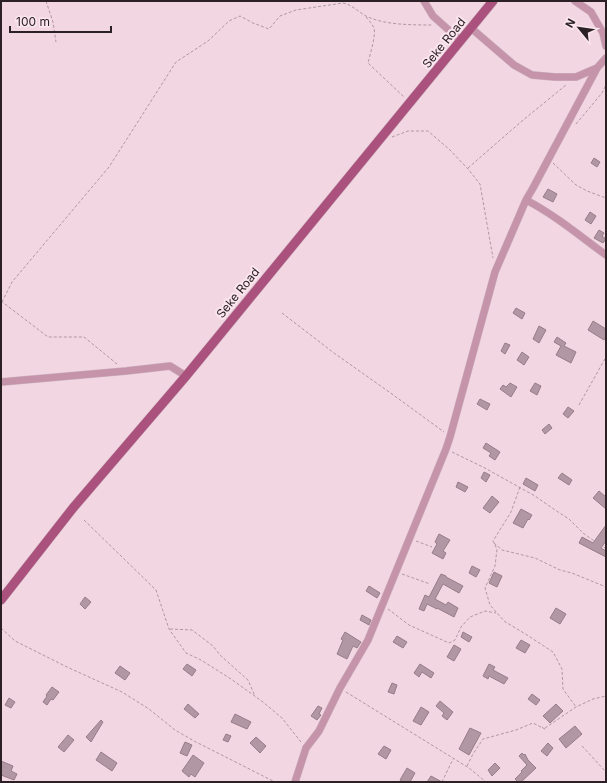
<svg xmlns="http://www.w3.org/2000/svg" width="607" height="783" viewBox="0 0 607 783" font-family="Inter,sans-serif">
<rect width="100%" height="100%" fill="#f2d6e2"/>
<path fill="#b197a3" stroke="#967d88" d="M594,158L600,162L597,167L591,163Z
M548,189L557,194L553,202L543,197Z
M590,212L596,216L591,224L585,220Z
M599,230L604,233L602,236L606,239L603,243L594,238Z
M516,308L525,313L522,319L513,313Z
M593,321L606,329V336L604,340L588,330Z
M539,326L546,330L539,343L533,339Z
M557,337L566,343L564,346L576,352L571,363L556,355L561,346L554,342Z
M505,343L510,345L505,354L501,351Z
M522,352L529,357L524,365L517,360Z
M510,383L517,387L511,397L500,389L503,385L506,387Z
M535,383L541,386L537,395L530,391Z
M480,399L490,404L487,410L477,404Z
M568,407L574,411L568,418L563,414Z
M549,424L552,428L545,434L542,430Z
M486,443L500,452L495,460L489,456L491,453L483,448Z
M484,472L490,475L486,482L481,478Z
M562,473L572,480L569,485L558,478Z
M526,478L538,485L535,491L523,484Z
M458,482L468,487L465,492L456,487Z
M599,491L606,497V509L593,498Z
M492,496L499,502L490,513L483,508Z
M521,509L532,515L529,520L528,519L523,528L513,523Z
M606,525V541L601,548L606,551V557L579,543L582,537L593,543Z
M439,534L450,540L443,551L446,553L443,559L432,553L437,544L435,542Z
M472,566L480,570L476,577L469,573Z
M494,572L502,576L497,587L489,583Z
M441,574L446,576V577L463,586L459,593L443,584L435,599L446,605L448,602L458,608L454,617L437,608V609L427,604L424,611L419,609L425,595L429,597Z
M369,586L380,593L377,598L366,591Z
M85,597L91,602L85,609L80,604Z
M556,608L566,614L560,624L550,618Z
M362,615L371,620L369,625L360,620Z
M345,632L361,642L357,648L353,646L347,659L337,654L343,640L341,639Z
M463,632L472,637L469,642L461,637Z
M397,636L407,642L403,648L393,642Z
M521,640L530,645L525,653L516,648Z
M454,645L461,649L454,661L447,657Z
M187,664L196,670L192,676L183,669Z
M420,664L434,673L431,678L422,672L419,677L414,673Z
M489,664L495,667L493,670L508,678L504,684L489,676L488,679L483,676Z
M120,666L130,673L125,680L115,673Z
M392,683L397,685L394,694L388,692Z
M52,687L59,692L53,700L51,699L47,705L43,702L47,696L46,695Z
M532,694L540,700L536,705L528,699Z
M9,698L15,702L11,708L5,705Z
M440,701L453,712L447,720L442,716L444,713L436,706Z
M188,704L199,714L195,718L184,709Z
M556,704L563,711L550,723L543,716Z
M318,706L322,708L319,714L321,715L317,720L311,716Z
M421,707L429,712L421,725L413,721Z
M235,714L251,722L247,729L231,722Z
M101,720L103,722L91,742L86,737Z
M575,726L582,734L566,748L559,739Z
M470,728L481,733L469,755L459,749Z
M226,734L231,736L228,742L223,740Z
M68,735L74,740L64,752L58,747Z
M256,737L266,746L260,753L250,743Z
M185,742L192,745L187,756L180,753Z
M548,743L553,748L547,756L541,751Z
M384,746L391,750L386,759L378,754Z
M101,752L117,763L112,771L96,760Z
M522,753L524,755L525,754L528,760L536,768L521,782H518L515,779L522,772L521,771L527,765L519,756Z
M193,755L204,763L195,777L191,774L189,777L182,771Z
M1,761L13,766L11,771L17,774L14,780L1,775Z
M495,763L500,768L492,776L488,770Z
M407,768L415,773L410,782H404L400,780Z
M431,776L442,782H427Z"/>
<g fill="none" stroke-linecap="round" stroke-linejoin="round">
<g stroke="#ceb5c0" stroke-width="8">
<path id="minor" d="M424,1L433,16L461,41
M575,1L591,12L603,33L606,46
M471,28L514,65L532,75L555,77H576L597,68L606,58
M526,200C555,215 580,236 606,255
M1,382L126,371L170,366L186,376
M295,782L306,748L319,731L340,688L368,640L446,449L450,437L495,272L526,200L533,188L597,68"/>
</g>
<g stroke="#ceb5c0" stroke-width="10">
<path id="major" d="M1,600L73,508L186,376L493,1"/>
</g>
<path stroke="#af99a3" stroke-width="1" stroke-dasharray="3 2" stroke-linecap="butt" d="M46,1L53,22L56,42
M366,17C369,20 372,24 374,28C376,36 370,54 368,63L404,97
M576,124L602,93L606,85
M392,137L408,131H428L450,150L468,169L480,184L493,258
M553,163L576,185L587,191L606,198
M468,168L522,121L566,85
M1,301L48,337H84L117,364
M2,302L12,282L109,167L176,62L208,41L229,21L240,16L253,23L269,29L280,16L296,10L343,3C353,5 359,13 368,17C386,25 413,25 433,25
M282,313L334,353L392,394L444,432
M579,405L606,357
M452,452L483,467L535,496L555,510L569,519L583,533L601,546L606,548
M520,487L511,512L493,541L497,549L495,566L485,588L490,605L504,621L527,635L553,652L562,669L563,689L576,707
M84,520L156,590L169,629L186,653L201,660L231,679L263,702L282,718L301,742
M416,541L432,547
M494,543L502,550L535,558L560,570L572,573L606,587
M402,574L430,584
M388,609L409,625L449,643L455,640L461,627L470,617L485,611L496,613
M1,628L15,641L67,667L122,692L149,709L175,730L194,741L275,782
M170,629L192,630L213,646L220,655L248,680L255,696
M346,692L469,768L486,782
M545,728L576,707L593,699L606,696
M582,746L606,772
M467,766L473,754L483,739L516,730L533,723L545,729L542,727
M442,782L453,759"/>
<use href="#minor" stroke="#c694aa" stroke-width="7"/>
<use href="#major" stroke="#aa517e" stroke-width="9"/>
</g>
<g text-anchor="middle" stroke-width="4" stroke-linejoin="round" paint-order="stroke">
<g font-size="12" fill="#2b2125" stroke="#fbe5ee">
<text transform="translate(444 43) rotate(-51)" y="4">Seke Road</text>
<text transform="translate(238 293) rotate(-51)" y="4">Seke Road</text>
</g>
</g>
<rect width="607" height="783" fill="none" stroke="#2b2125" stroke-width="4"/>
<g transform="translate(579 28) rotate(299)" stroke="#fbe5ee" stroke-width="3" paint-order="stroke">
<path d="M0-3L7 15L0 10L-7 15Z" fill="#2b2125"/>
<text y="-6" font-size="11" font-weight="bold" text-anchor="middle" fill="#2b2125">N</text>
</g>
<path d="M10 26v6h101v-6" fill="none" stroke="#2b2125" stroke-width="2"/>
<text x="16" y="26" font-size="12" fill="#2b2125" stroke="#fbe5ee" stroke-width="3" paint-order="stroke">100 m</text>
</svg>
